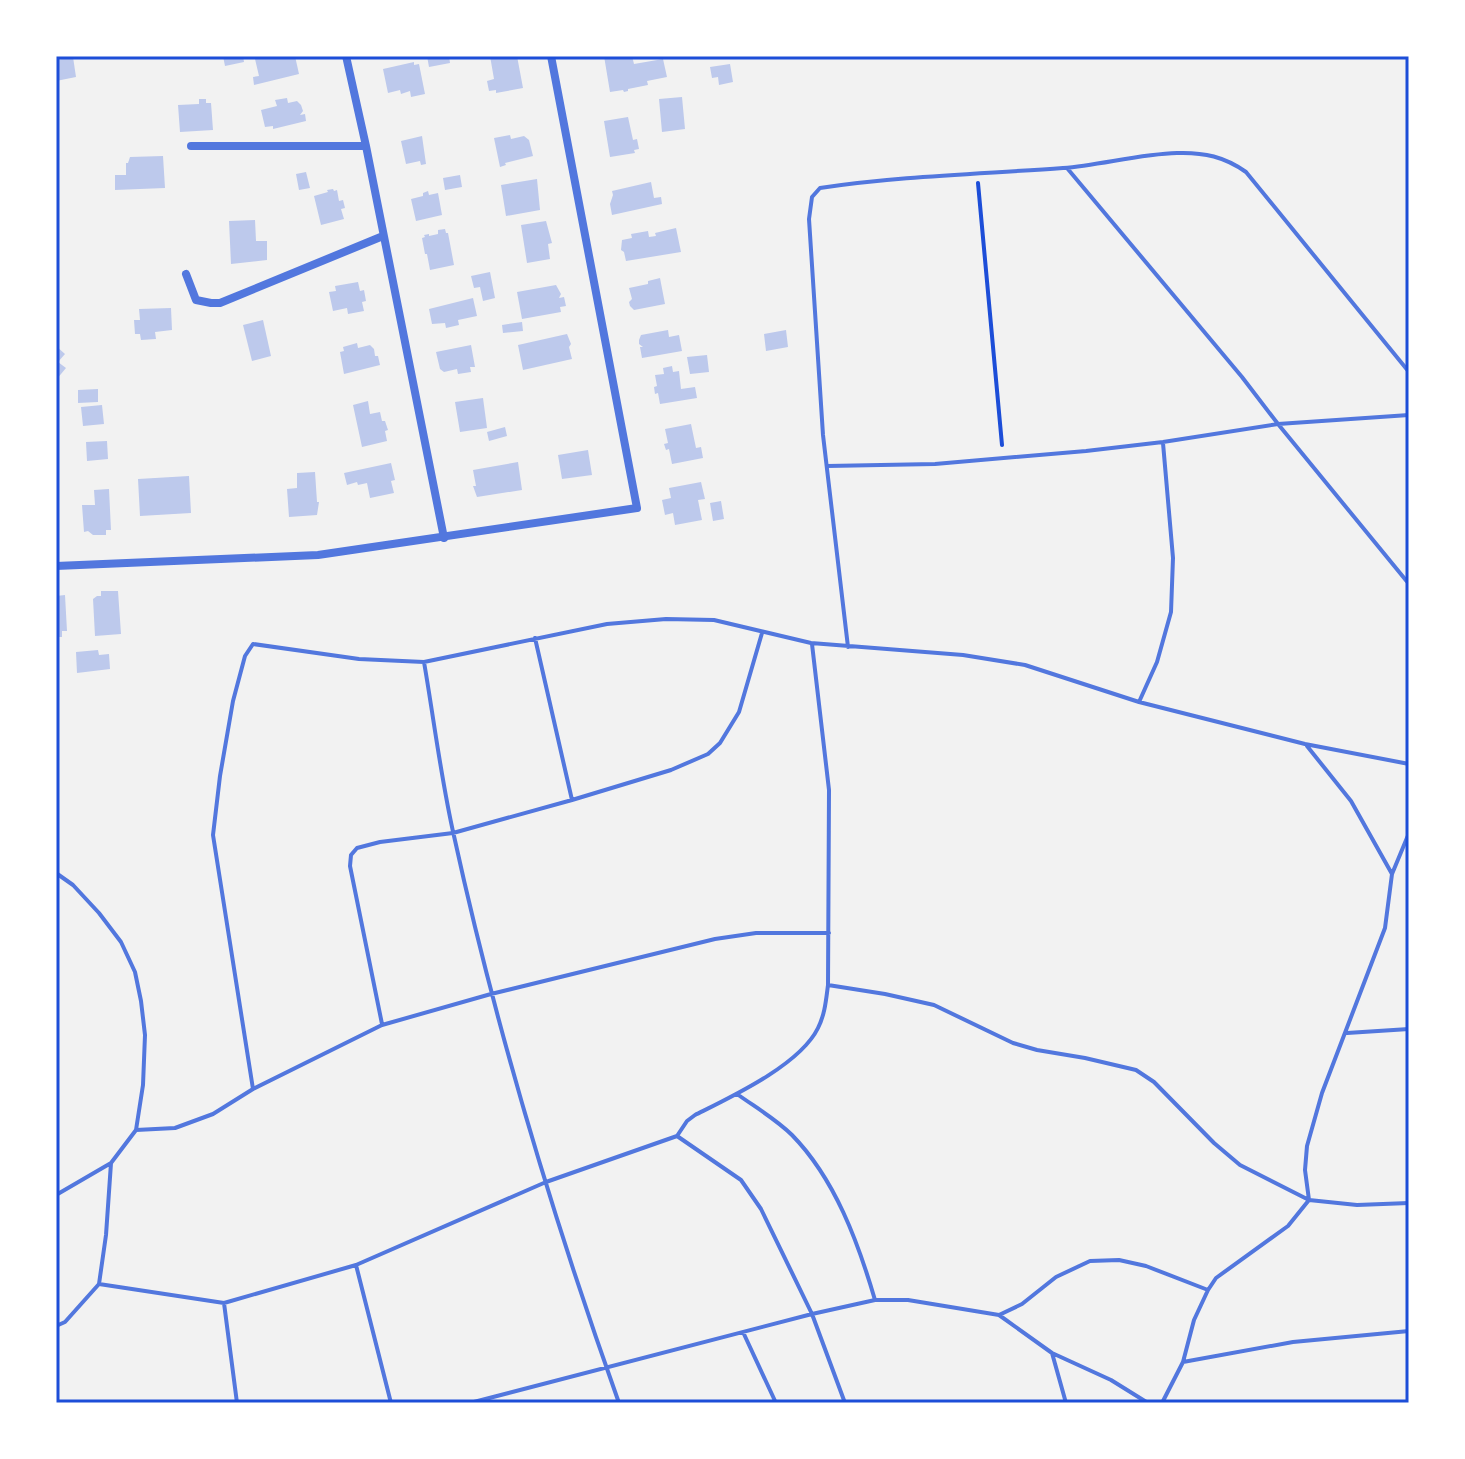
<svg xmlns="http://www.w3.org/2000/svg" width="1465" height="1459" viewBox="0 0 1465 1459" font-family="Lato,sans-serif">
<rect width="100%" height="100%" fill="#f2f2f2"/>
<path fill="#bdc9ec" d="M223,56H243L244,62L225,66Z
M268,56H295L299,74L254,85L253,77L259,76L255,59Z
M427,56H449L450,63L429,67Z
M490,56H517L523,88L496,93V90L489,91L487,81L494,79Z
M604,56H632L634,64L663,59L667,77L647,81L648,85L628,89V91L624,92L623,90L610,92Z
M73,57L76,77L56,81V60Z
M414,62V65L419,64L425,94L411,97L410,91L401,94L400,90L388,93L383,69Z
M730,64L733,82L719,85L718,77L712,78L710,67Z
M682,97L685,129L662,132L659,99Z
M287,98L288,103L297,101L301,105L303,111L300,115L305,114L306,121L273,129V126L265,127L261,110L277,106L275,100Z
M199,99H206V103H211L213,130L180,132L178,105L199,104Z
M628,117L633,140L637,139L639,149L634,150L635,153L610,157L604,121Z
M510,135L511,139L524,136L529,140L533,156L505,163L506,165L500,167L494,138Z
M422,136L426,164L421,165L420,161L406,164L401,141Z
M163,156L165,188L115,190V175H126V163H128L130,157Z
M306,172L310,188L299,190L296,174Z
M460,175L462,187L445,190L443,178Z
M537,179L540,210L506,216L501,185Z
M651,182L654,198L661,197L662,204L612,215L610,204L613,195L612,191Z
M333,189L334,191L337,190L339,201L343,200L345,208L341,209L344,219L321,225L314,196L328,192L327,190Z
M428,191L429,195L438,193L442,215L416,221L411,199L423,196V193Z
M255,220L256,241H267V260L231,264L229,221Z
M546,221L552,243L548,244L550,259L527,263L521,225Z
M676,228L681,252L626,261L624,252L621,250L622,240L632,238L631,234L648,231L649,237L656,236L655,233Z
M445,229L446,233H448L454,265L430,270L427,254H425L422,238L425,237L424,235L429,234V236L438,234V230Z
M490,272L495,298L483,301L480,287L474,288L471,276Z
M660,278L665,304L634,310L630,306L629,302L632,299L629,288L648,284V281Z
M358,282L360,291L364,290L366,301L362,302L364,311L348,314L347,308L333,311L329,292L336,291L335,286Z
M556,285L561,294L559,298L564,297L566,306L560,307L561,312L522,319L517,292Z
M473,298L477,316L458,320L459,325L446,328L445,323L432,324L429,309Z
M171,308L172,330L155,332L156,339L141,340L140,334H135L134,320H140L139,309Z
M263,320L271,356L252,361L243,325Z
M522,322L523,331L503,333L502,325Z
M668,330L669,337L679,335L682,351L642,358L640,347H643L639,344V340L641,335Z
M786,330L788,347L766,351L764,334Z
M567,334L571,344L569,347L572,359L523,370L518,345Z
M357,343L358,348L370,345L374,349L375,356H378L380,365L344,374L340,352L344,351L343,347Z
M471,345L475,367H470L471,372L458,374L457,369L444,372L440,369L436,352Z
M56,346L65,354L58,362L66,368L56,380Z
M707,355L709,372L690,374L687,357Z
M672,366L673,372L679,371L681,389L695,387L697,398L660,404L658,393L655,394L654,387L657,386L655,375L664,374L663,368Z
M98,389V402L78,403V390Z
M483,398L487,428L460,432L455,402Z
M368,401L370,414L380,412L382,421H385L388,430L385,431L387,441L362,447L353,405Z
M102,405L104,424L83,426L81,407Z
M691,424L696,448L701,447L703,458L672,464L669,449L666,450L664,444L668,443L665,429Z
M505,427L507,436L489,441L487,432Z
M107,441L108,459L87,461L86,442Z
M588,450L592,475L562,479L558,455Z
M518,462L522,490L477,497L473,486H476L473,470Z
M391,463L395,480L391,481L394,493L370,498L367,483L358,485L357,482L347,485L344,473Z
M315,472L317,502H319L317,515L289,517L287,489L297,488V473Z
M189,476L191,513L140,516L138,479Z
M701,482L705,499L698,500L702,520L675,525L673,513L665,515L662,500L671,498L669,488Z
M109,489L111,530H106V535H93L88,531L84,532L82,505H95L94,490Z
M721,501L724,519L713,521L710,503Z
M101,591H118L121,634L95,636L93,599L97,596H101Z
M65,595L67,631H62V637H56V596Z
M98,650L99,655L109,654L110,669L77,673L76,652Z"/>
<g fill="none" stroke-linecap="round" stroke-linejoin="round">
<path stroke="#1d4ed8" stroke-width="4" d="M978,183L1002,445"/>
<path stroke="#5277de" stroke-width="4" d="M1067,168L1242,377L1278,424L1409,584
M827,466L935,464L1086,451L1163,442L1278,424L1409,415
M535,638L572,800
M848,647L823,435L809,219L812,197L820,188C900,176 981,174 1063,168C1100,165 1140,154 1177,153C1204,152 1225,157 1246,172L1409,372
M424,662C434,720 441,779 454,836C496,1028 553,1218 619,1403
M1139,702L1157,662L1171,612L1173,558L1163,443
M1307,746L1351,801L1392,874
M56,873L73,885L99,913L121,942L135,972L141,1001L145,1035L143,1085L136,1130L111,1163L56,1195
M828,985L885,994L934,1005L1013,1043L1037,1050L1085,1058L1136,1070L1154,1082L1214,1143L1240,1165L1309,1200L1357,1205L1409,1203
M382,1024L350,866L351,855L357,848L380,842L453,833L572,800L671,770L708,754L720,743L739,712L762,633
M1347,1033L1409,1029
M253,1089L213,835L220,776L233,701L245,656L253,644L359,659L424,662L607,624L666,619L714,620L811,643L963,655L1025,665L1139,702L1305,744L1409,764
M737,1094C755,1107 776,1119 792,1135C835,1179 858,1242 875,1300
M136,1130L175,1128L213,1114L253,1089L382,1025L491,994L715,939L756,933H829
M677,1136L741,1180L761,1209L812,1314L845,1403
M1309,1200L1305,1170L1307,1146L1322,1093L1385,928L1392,874L1409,833
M356,1265L391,1403
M99,1284L224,1303L356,1265L546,1182L677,1136L687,1121L695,1115C731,1097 800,1065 818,1028C825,1014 826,1000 828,985L829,790L812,644
M224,1303L237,1403
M999,1315L1022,1304L1056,1277L1090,1261L1119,1260L1146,1266L1208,1290
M56,1326L65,1322L99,1284L106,1235L111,1163
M743,1332L776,1403
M1052,1353L1066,1403
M1183,1362L1293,1342L1409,1331
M470,1403L812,1314L875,1300H908L999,1315L1052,1353L1111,1380L1148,1403
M1162,1403L1183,1362L1194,1320L1208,1290L1216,1278L1288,1226L1309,1200"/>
<path stroke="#5277de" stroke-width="8" d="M346,56L366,146L444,538
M191,146H366
M186,274L196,300L211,303H220L383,236
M56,566L318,555L637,508L551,56"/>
</g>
<rect width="1465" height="1459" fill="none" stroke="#ffffff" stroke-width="116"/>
<rect x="58" y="58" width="1349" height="1343" fill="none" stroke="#1d4ed8" stroke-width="3"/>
</svg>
